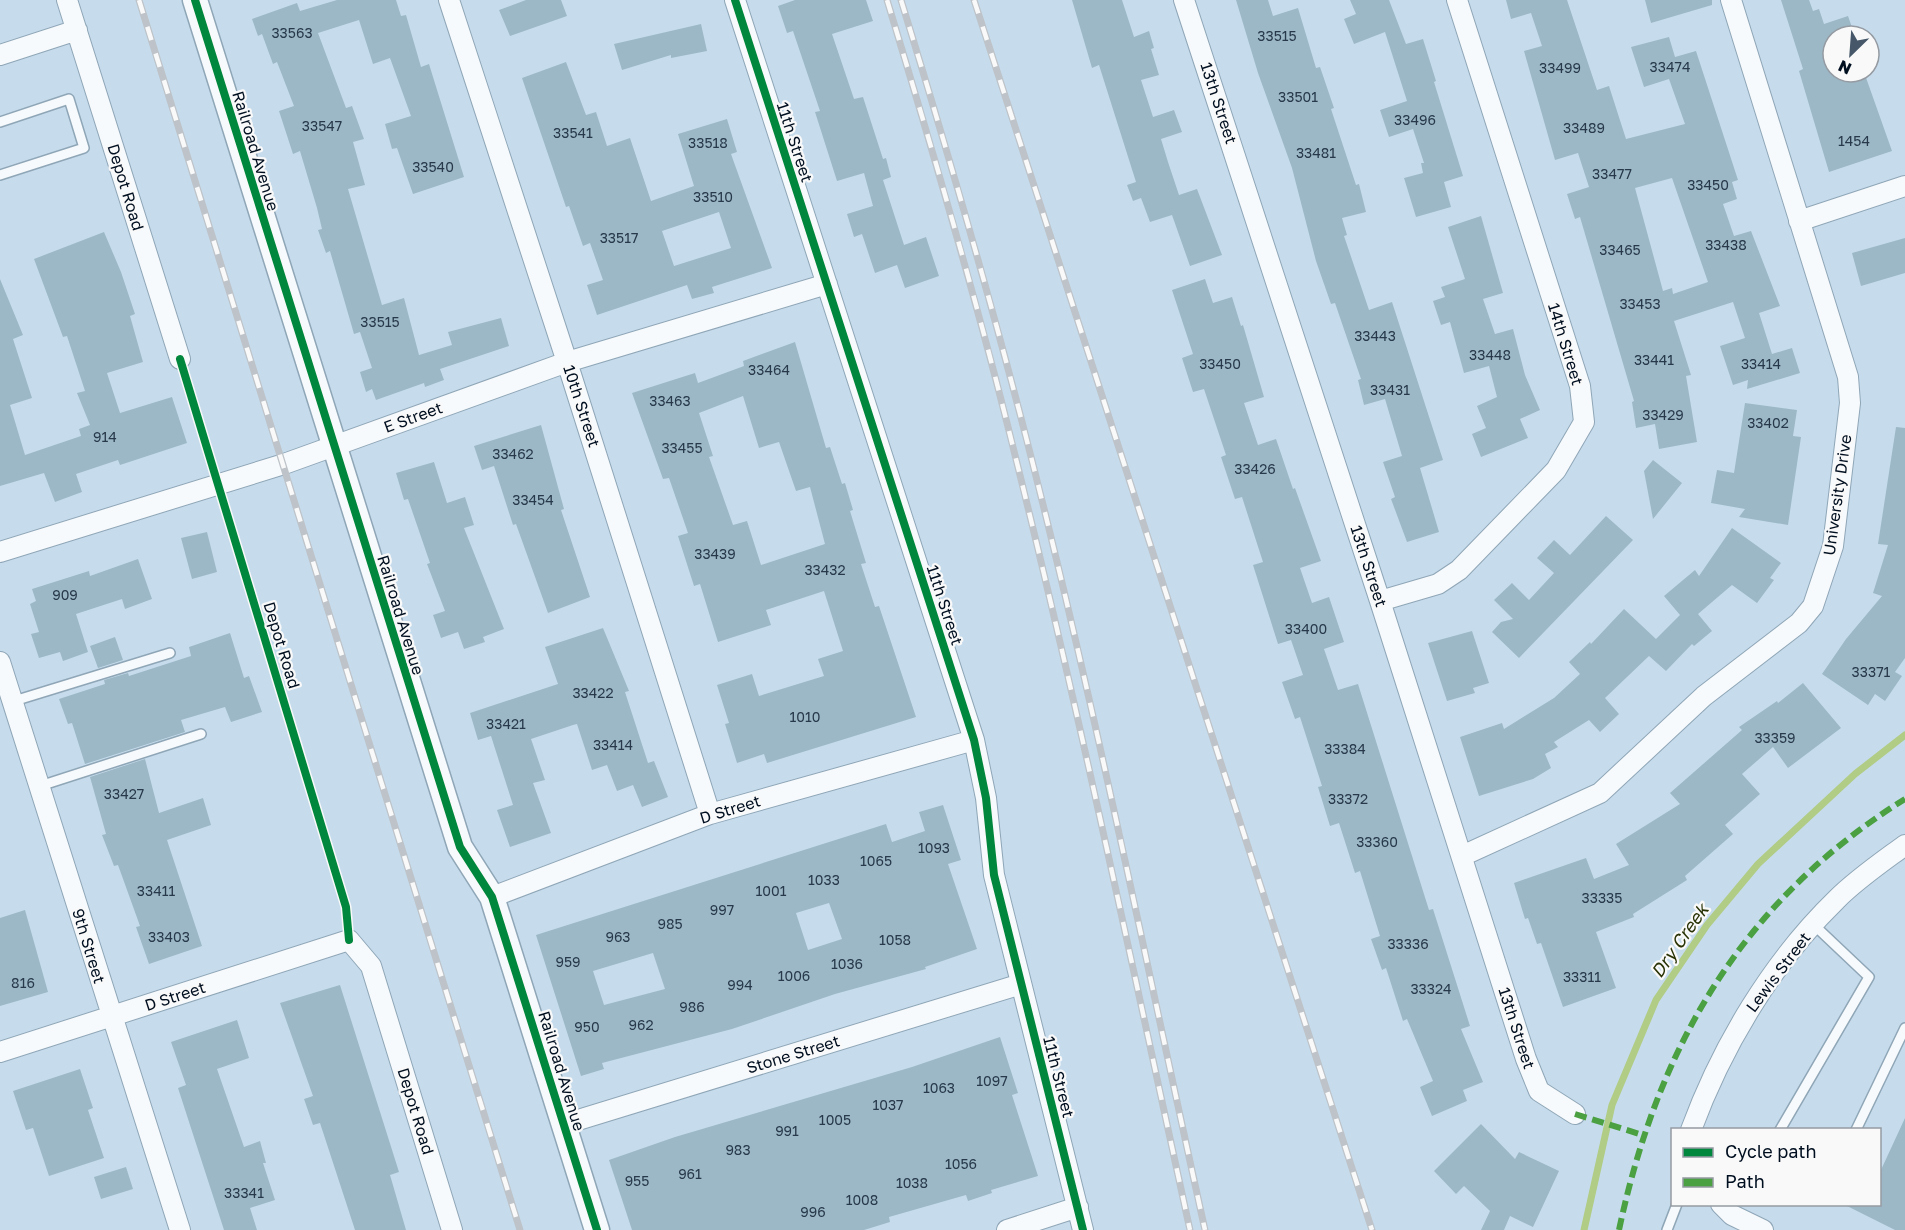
<svg xmlns="http://www.w3.org/2000/svg" width="1905" height="1230" viewBox="0 0 1905 1230" font-family="'Golos Text',sans-serif">
<rect width="100%" height="100%" fill="#c6dced"/>
<g fill="none" stroke-linecap="round" stroke-linejoin="round">
<path stroke="#b1cc85" stroke-width="7" d="M1584,1230L1612,1105L1656,1000L1707,925L1758,864L1855,774L1905,735"/>
</g>
<path fill="#9cb8c6" fill-rule="evenodd" d="M337,0H396L401,16L406,15L421,67L429,64L464,177L413,194L397,148L392,149L385,124L411,116L390,58L373,64L359,20L318,33L346,108L352,106L364,139L353,142L365,185L348,189L382,305L404,298L419,355L452,345L448,332L501,318L509,346L440,369L444,380L425,387L424,383L376,400L372,389L366,392L360,372L372,368L360,332L354,334L330,251L326,253L318,230L322,229L317,208L300,151L293,154L279,111L294,106L277,62L273,64L262,34L258,36L252,19L297,3L300,11Z
M526,0H561L567,16L510,36L499,10Z
M795,0H866L873,21L832,34L854,99L863,97L883,159L886,158L891,177L883,180L904,245L926,237L939,276L905,288L897,265L875,273L862,234L854,237L847,214L873,206L864,173L837,181L815,112L820,111L793,31L787,33L778,6Z
M1072,0H1122L1134,37L1149,31L1154,48L1151,49L1159,75L1141,80L1153,117L1174,110L1182,132L1161,139L1168,162L1179,195L1197,189L1222,255L1190,266L1172,215L1150,222L1141,198L1133,201L1127,185L1136,182L1099,65L1092,68Z
M1236,0H1268L1273,16L1298,8L1316,68L1320,67L1334,108L1331,109L1356,185L1359,184L1366,212L1342,218L1347,235L1344,236L1369,310L1392,302L1443,460L1420,468L1439,532L1407,542L1391,499L1395,497L1383,462L1402,456L1385,399L1364,405L1358,380L1361,379L1335,303L1331,304L1316,261L1292,168L1258,73Z
M1350,0H1389L1406,44L1423,39L1436,81L1434,82L1463,176L1444,182L1451,207L1416,217L1404,178L1423,173L1421,163H1424L1413,129L1389,137L1380,110L1407,101L1385,32L1354,44L1344,19L1356,14Z
M1506,0H1567L1597,90L1609,86L1626,139L1685,124L1669,79L1644,87L1631,47L1669,37L1675,57L1696,51L1738,180L1732,182L1737,199L1723,204L1734,236L1751,231L1780,306L1759,313L1772,354L1792,348L1800,373L1747,389L1748,380L1733,385L1720,346L1745,338L1733,302L1674,321L1691,375L1686,376L1697,442L1659,449L1655,424L1636,428L1632,402L1634,401L1580,217L1575,219L1567,194L1589,187L1578,153L1555,160L1524,51L1542,46L1531,13L1511,19ZM1672,178L1708,282L1673,294L1672,288L1663,291L1635,188Z
M1645,0H1712V5L1651,23Z
M1781,0H1809L1813,11L1819,9L1824,24L1848,16L1855,36H1833V72H1864L1892,151L1829,172L1799,71L1803,69Z
M701,24L707,51L671,58V55L622,70L614,44Z
M566,62L586,115L596,112L607,146L630,138L651,201L694,186L678,134L727,119L737,152L731,154L772,268L712,287L714,293L692,299L687,285L597,315L587,285L603,280L590,243L583,246L569,206L566,207L522,78ZM719,212L731,248L674,266L662,231Z
M1481,216L1503,293L1483,299L1495,334L1513,329L1525,375L1540,410L1520,419L1528,438L1481,457L1472,434L1486,428L1477,406L1497,397L1489,366L1464,373L1450,322L1441,325L1433,301L1445,297L1441,287L1465,279L1448,227Z
M104,232L121,272L135,314L130,316L143,362L107,373L120,413L172,397L187,443L120,465L118,460L76,474L82,492L55,502L44,473L0,486V279L23,335L13,339L32,398L10,405L25,455L81,436L79,429L90,425L77,393L85,391L67,336L63,337L34,259Z
M1905,238V273L1861,286L1852,253Z
M1205,279L1213,303L1232,297L1241,326L1243,325L1264,397L1244,403L1258,445L1276,439L1293,489L1295,488L1321,561L1300,568L1312,603L1329,597L1344,642L1324,649L1338,690L1358,684L1429,910L1433,909L1470,1026L1461,1029L1483,1082L1463,1090L1467,1101L1432,1116L1420,1087L1433,1081L1407,1019L1403,1021L1386,968L1382,970L1371,939L1380,936L1360,871L1355,873L1339,823L1330,826L1318,787L1322,786L1300,717L1295,719L1282,682L1303,675L1291,640L1278,644L1253,565L1263,562L1242,497L1235,499L1221,457L1226,455L1204,389L1193,392L1182,358L1193,354L1172,290Z
M795,342L826,448L830,447L842,484L845,483L853,510L850,511L866,563L861,564L875,607L879,606L916,717L767,763L764,754L737,763L725,724L729,723L717,685L752,674L759,696L824,676L818,659L843,651L824,591L766,610L771,625L718,642L700,584L694,586L678,536L688,533L669,478L663,479L632,393L695,373L698,383L744,366L743,361ZM743,396L759,448L779,442L796,491L810,487L825,544L761,565L747,521L733,525L709,457L713,456L699,413Z
M1745,403L1797,410L1793,436L1801,437L1788,525L1739,517L1745,509L1711,503L1717,470L1734,473Z
M541,425L564,509L561,510L590,597L548,613L516,524L513,525L494,466L482,470L474,446Z
M1896,427L1905,428V658L1895,672L1902,676L1885,701L1875,694L1868,705L1822,674L1846,639L1882,596L1873,593L1888,545L1878,544Z
M1653,460L1682,483L1653,519L1644,471Z
M434,462L447,503L465,497L474,525L464,528L504,629L483,637L485,642L464,649L458,632L441,638L433,615L445,611L427,564L430,563L408,499L404,500L396,473Z
M1606,516L1633,540L1519,658L1492,632L1501,622L1513,619L1494,600L1512,583L1529,600L1554,573L1537,558L1554,540L1570,555Z
M1732,528L1781,563L1770,578L1774,580L1757,603L1732,585L1698,614L1712,631L1694,646L1692,644L1666,671L1649,656L1605,698L1619,714L1600,732L1589,720L1554,742L1558,747L1545,754L1551,768L1533,779L1479,796L1460,737L1502,723L1504,729L1554,698L1580,674L1569,662L1590,642L1591,644L1624,609L1656,639L1680,615L1664,596L1695,570L1699,576Z
M207,532L217,572L192,579L181,538Z
M138,559L152,599L125,609L122,599L76,614L88,652L63,661L60,652L39,658L31,634L39,632L30,604L36,601L32,589L89,571L90,576Z
M603,628L629,691L625,692L648,763L654,761L668,797L642,807L633,785L617,791L607,765L592,770L577,724L573,725L531,739L545,780L533,783L551,833L510,847L497,810L513,805L491,736L478,740L470,713L558,684L545,647Z
M1472,631L1489,683L1473,688L1475,693L1447,701L1428,643Z
M230,633L244,678L249,676L262,712L231,722L225,707L181,720L185,732L85,764L72,723L68,724L59,699L105,684L104,680L128,673L129,676L191,656L189,647Z
M115,637L123,660L98,668L90,646Z
M1803,683L1841,728L1788,768L1773,747L1742,774L1760,794L1725,825L1733,834L1685,876L1687,880L1633,914L1634,917L1596,932L1616,988L1563,1007L1541,943L1537,944L1528,918L1525,919L1514,883L1586,858L1594,879L1629,865L1616,844L1680,804L1670,793L1742,730L1739,727L1777,701L1778,703Z
M145,759L159,813L203,798L211,825L167,840L202,946L149,964L136,927L140,926L118,865L114,866L102,835L106,834L90,777Z
M943,805L961,860L948,864L977,949L925,967L926,969L835,994L732,1029L602,1063L604,1069L581,1076L536,935L886,824L892,842L925,831L919,812ZM829,903L842,939L808,950L796,913ZM653,953L665,989L604,1005L593,971Z
M25,910L48,992L0,1006V918Z
M340,985L399,1172L390,1175L406,1230H355L320,1123L313,1125L304,1099L313,1096L280,1003Z
M237,1020L249,1058L217,1069L244,1147L260,1141L266,1163H263L275,1200L250,1208L257,1230H224L178,1088L186,1085L171,1042Z
M1000,1037L1018,1093L1012,1095L1038,1176L991,1190L992,1193L968,1201L966,1195L889,1217L890,1222L864,1230H632L609,1160L675,1137L912,1067Z
M80,1069L93,1108L88,1110L104,1158L49,1176L33,1128L26,1130L13,1091Z
M1905,1118V1230H1895L1843,1204H1880V1172Z
M1481,1124L1515,1159L1519,1152L1559,1171L1533,1227L1510,1216L1504,1230H1481L1490,1211L1464,1186L1456,1194L1434,1171Z
M126,1167L133,1189L101,1199L94,1177Z"/>
<g fill="none" stroke-linecap="round" stroke-linejoin="round">
<g stroke="#8fa6b7" stroke-width="12">
<path id="service" d="M0,122L69,99L84,148L0,175
M14,701L170,653
M40,786L201,734
M1780,1130L1869,977L1814,925
M1856,1130L1905,1028
M1667,1230L1677,1204"/>
</g>
<g stroke="#8fa6b7" stroke-width="22">
<path id="minor" d="M67,0L180,359
M449,0L567,362L710,814
M735,0L974,740L986,798L994,875L1083,1230
M1184,0L1380,601L1526,1059L1539,1091L1575,1114
M0,55L77,30
M1799,221L1905,186
M0,552L284,464L567,362L827,284
M1380,601L1438,584L1459,570L1556,470L1584,422L1580,386L1457,0
M0,662L180,1230
M1462,856L1600,793L1704,696L1799,623L1813,606L1833,546L1850,403L1848,377L1731,0
M492,897L710,814L974,740
M0,1052L349,940L371,966L452,1230
M565,1124L1021,984
M1691,1130C1722,1046 1772,962 1837,899C1857,879 1882,862 1905,845
M1721,1204L1732,1215L1763,1230
M1007,1230L1078,1207"/>
</g>
<g stroke="#8fa6b7" stroke-width="27">
<path id="tertiary" d="M195,0L460,847L492,897L597,1230"/>
</g>
<use href="#service" stroke="#f6fafc" stroke-width="9"/>
<use href="#minor" stroke="#f6fafc" stroke-width="20"/>
<use href="#tertiary" stroke="#f6fafc" stroke-width="24"/>
<g stroke="#bdc3c8" stroke-width="7">
<path id="rail" d="M139,0L520,1230
M887,0C932,148 976,297 1013,447C1078,707 1133,969 1190,1230
M901,0C946,146 989,293 1027,441C1094,702 1147,967 1205,1230
M974,0L1372,1230"/>
</g>
<use href="#rail" stroke="#f9f9f9" stroke-width="4.5" stroke-dasharray="14" stroke-linecap="butt"/>
<path stroke="#4ba041" stroke-width="6" stroke-dasharray="12 6" stroke-linecap="butt" d="M1575,1114L1646,1136
M1619,1230C1658,1046 1743,900 1905,799"/>
<g stroke="#f9f9f9" stroke-width="11">
<path id="cycleway" d="M195,0L460,847L492,897L597,1230
M735,0L974,740L986,798L994,875L1083,1230
M180,359L346,907L349,940"/>
</g>
<use href="#cycleway" stroke="#00873e" stroke-width="8"/>
</g>
<g text-anchor="middle" stroke-width="4.5" stroke-linejoin="round" paint-order="stroke">
<g font-size="14" fill="#27394a">
<text x="292" y="38">33563</text>
<text x="1277" y="41">33515</text>
<text x="1670" y="72">33474</text>
<text x="1560" y="73">33499</text>
<text x="1298" y="102">33501</text>
<text x="1415" y="125">33496</text>
<text x="322" y="131">33547</text>
<text x="1584" y="133">33489</text>
<text x="573" y="138">33541</text>
<text x="1854" y="146">1454</text>
<text x="708" y="148">33518</text>
<text x="1316" y="158">33481</text>
<text x="433" y="172">33540</text>
<text x="1612" y="179">33477</text>
<text x="1708" y="190">33450</text>
<text x="713" y="202">33510</text>
<text x="619" y="243">33517</text>
<text x="1726" y="250">33438</text>
<text x="1620" y="255">33465</text>
<text x="1640" y="309">33453</text>
<text x="380" y="327">33515</text>
<text x="1375" y="341">33443</text>
<text x="1490" y="360">33448</text>
<text x="1654" y="365">33441</text>
<text x="1220" y="369">33450</text>
<text x="1761" y="369">33414</text>
<text x="769" y="375">33464</text>
<text x="1390" y="395">33431</text>
<text x="670" y="406">33463</text>
<text x="1663" y="420">33429</text>
<text x="1768" y="428">33402</text>
<text x="105" y="442">914</text>
<text x="682" y="453">33455</text>
<text x="513" y="459">33462</text>
<text x="1255" y="474">33426</text>
<text x="533" y="505">33454</text>
<text x="715" y="559">33439</text>
<text x="825" y="575">33432</text>
<text x="65" y="600">909</text>
<text x="1306" y="634">33400</text>
<text x="1871" y="677">33371</text>
<text x="593" y="698">33422</text>
<text x="805" y="722">1010</text>
<text x="506" y="729">33421</text>
<text x="1775" y="743">33359</text>
<text x="613" y="750">33414</text>
<text x="1345" y="754">33384</text>
<text x="124" y="799">33427</text>
<text x="1348" y="804">33372</text>
<text x="1377" y="847">33360</text>
<text x="934" y="853">1093</text>
<text x="876" y="866">1065</text>
<text x="824" y="885">1033</text>
<text x="156" y="896">33411</text>
<text x="771" y="896">1001</text>
<text x="1602" y="903">33335</text>
<text x="722" y="915">997</text>
<text x="670" y="929">985</text>
<text x="169" y="942">33403</text>
<text x="618" y="942">963</text>
<text x="895" y="945">1058</text>
<text x="1408" y="949">33336</text>
<text x="568" y="967">959</text>
<text x="847" y="969">1036</text>
<text x="794" y="981">1006</text>
<text x="1582" y="982">33311</text>
<text x="23" y="988">816</text>
<text x="740" y="990">994</text>
<text x="1431" y="994">33324</text>
<text x="692" y="1012">986</text>
<text x="641" y="1030">962</text>
<text x="587" y="1032">950</text>
<text x="992" y="1086">1097</text>
<text x="939" y="1093">1063</text>
<text x="888" y="1110">1037</text>
<text x="835" y="1125">1005</text>
<text x="787" y="1136">991</text>
<text x="738" y="1155">983</text>
<text x="961" y="1169">1056</text>
<text x="690" y="1179">961</text>
<text x="637" y="1186">955</text>
<text x="912" y="1188">1038</text>
<text x="244" y="1198">33341</text>
<text x="862" y="1205">1008</text>
<text x="813" y="1217">996</text>
</g>
<g font-size="16" fill="#000f20" stroke="#f9f9f9">
<text transform="translate(1219 103) rotate(72)" y="6">13th Street</text>
<text transform="translate(795 142) rotate(72)" y="6">11th Street</text>
<text transform="translate(256 151) rotate(73)" y="6">Railroad Avenue</text>
<text transform="translate(126 187) rotate(73)" y="6">Depot Road</text>
<text transform="translate(1566 344) rotate(73)" y="6">14th Street</text>
<text transform="translate(582 406) rotate(72)" y="6">10th Street</text>
<text transform="translate(413 417) rotate(-20)" y="6">E Street</text>
<text transform="translate(1837 495) rotate(-82)" y="6">University Drive</text>
<text transform="translate(1369 566) rotate(72)" y="6">13th Street</text>
<text transform="translate(945 605) rotate(72)" y="6">11th Street</text>
<text transform="translate(401 615) rotate(73)" y="6">Railroad Avenue</text>
<text transform="translate(282 645) rotate(73)" y="6">Depot Road</text>
<text transform="translate(730 809) rotate(-17)" y="6">D Street</text>
<text transform="translate(89 946) rotate(73)" y="6">9th Street</text>
<text transform="translate(1778 972) rotate(-53)" y="6">Lewis Street</text>
<text transform="translate(175 996) rotate(-18)" y="6">D Street</text>
<text transform="translate(1517 1028) rotate(72)" y="6">13th Street</text>
<text transform="translate(793 1054) rotate(-17)" y="6">Stone Street</text>
<text transform="translate(562 1071) rotate(73)" y="6">Railroad Avenue</text>
<text transform="translate(1059 1077) rotate(76)" y="6">11th Street</text>
<text transform="translate(416 1111) rotate(73)" y="6">Depot Road</text>
</g>
<g font-size="18" font-style="italic" fill="#293306" stroke="#f9f9f9">
<text transform="translate(1680 941) rotate(-55)" y="6">Dry Creek</text>
</g>
</g>
<rect x="1671" y="1128" width="210" height="78" fill="#f9f9f9" stroke="#959ba2" stroke-width="1.5"/>
<rect x="1683" y="1148" width="30" height="9" fill="#00873e" stroke="#959ba2" stroke-width="1.5"/>
<text x="1725" y="1158" font-size="18" fill="#000f20">Cycle path</text>
<rect x="1683" y="1178" width="30" height="9" fill="#4ba041" stroke="#959ba2" stroke-width="1.5"/>
<text x="1725" y="1188" font-size="18" fill="#000f20">Path</text>
<g transform="translate(1851 54) rotate(205)"><circle r="28" fill="#f9f9f9" stroke="#959ba2" stroke-width="1.5"/>
<path d="M0-4.5L10 22L0 15L-10 22Z" fill="#455768"/>
<text y="-9" font-size="16" font-weight="bold" text-anchor="middle" fill="#000f20">N</text>
</g>
</svg>
